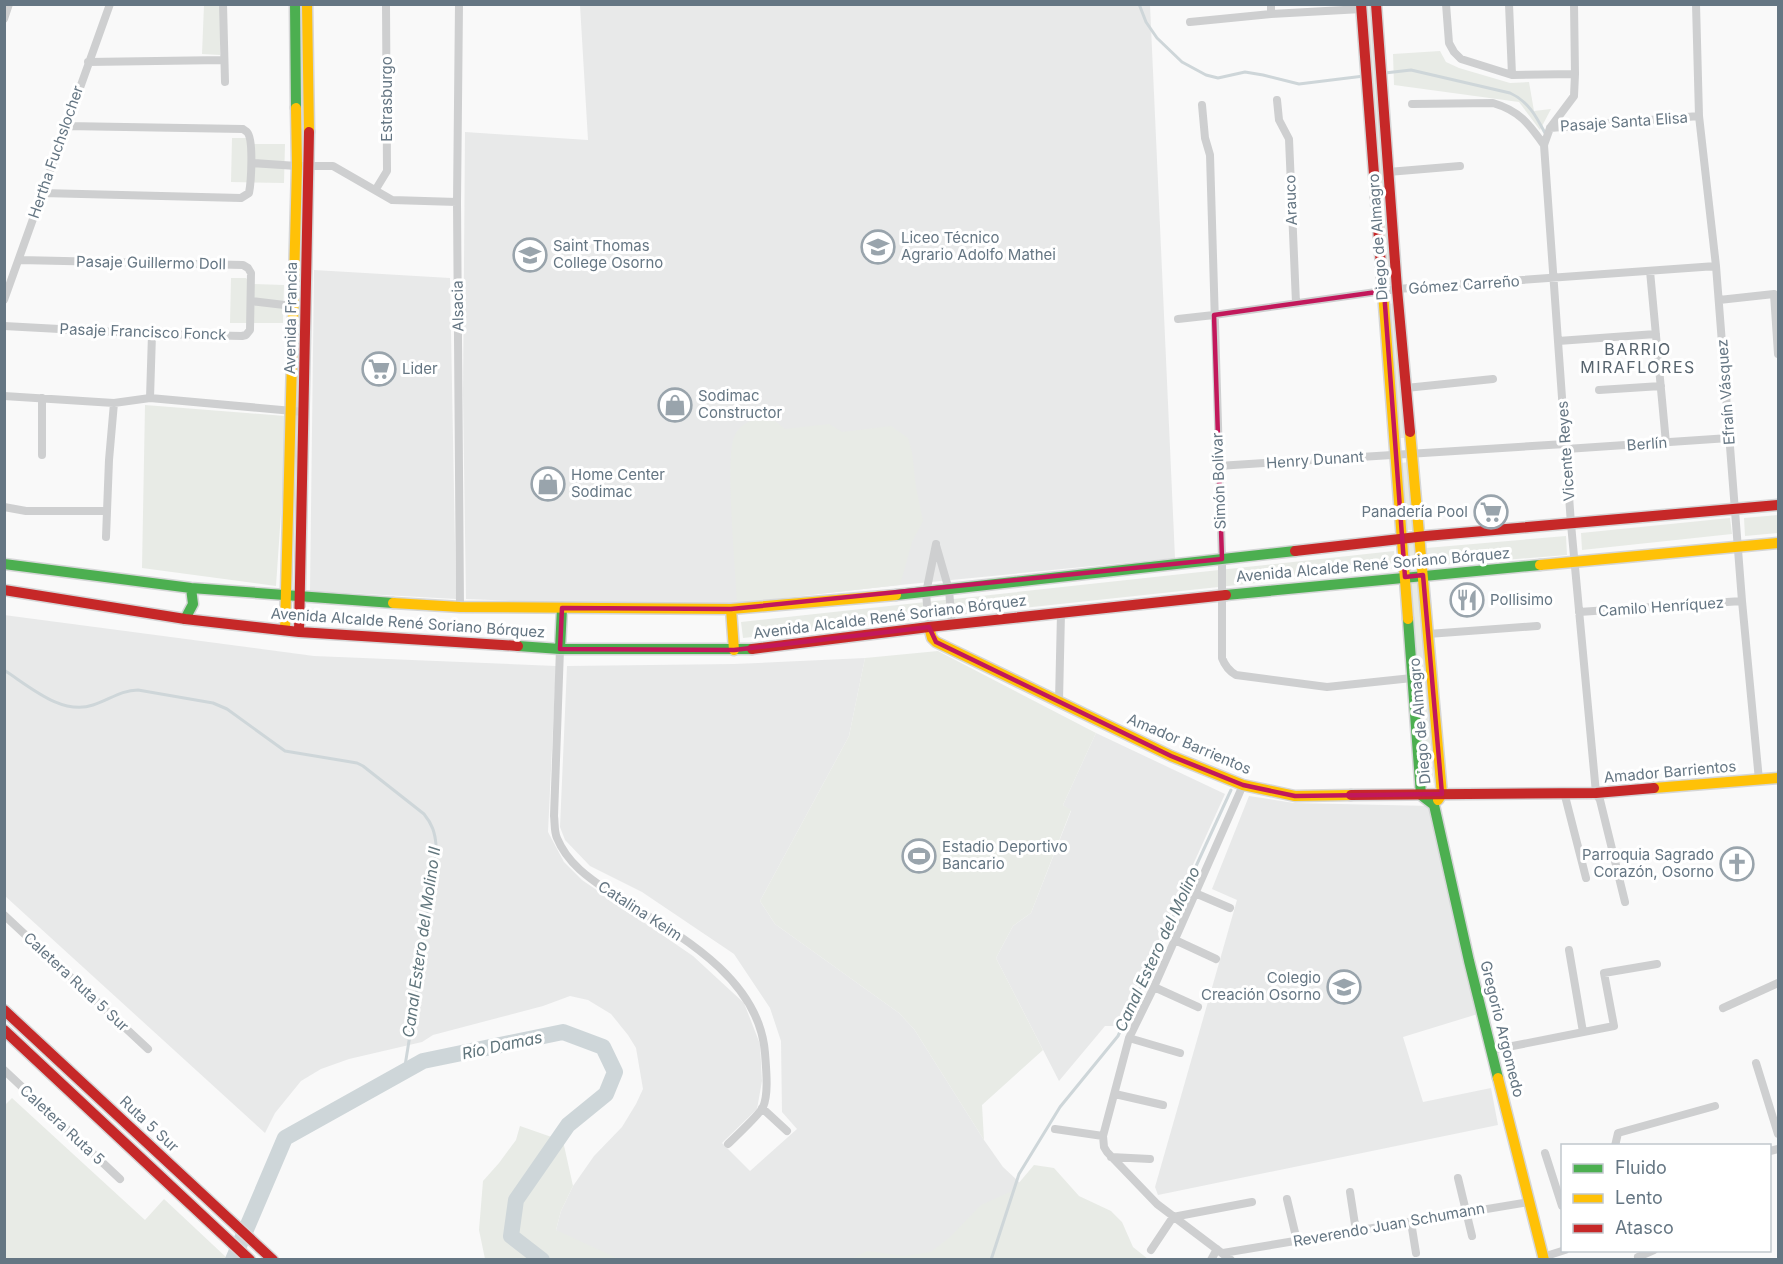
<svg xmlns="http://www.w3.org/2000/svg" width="1783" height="1264" viewBox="0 0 1783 1264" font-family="Inter,sans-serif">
<rect width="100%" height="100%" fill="#f9f9f9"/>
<path fill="#e8e9e9" d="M580,5H1150L1175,558L900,585L737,603H567L466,599L463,394L465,132L588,140Z
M314,270L450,278L456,599L310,591Z
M4,615L314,656L556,666L548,832L564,862L582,880L693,956L744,1003L760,1044L762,1081L757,1109L722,1143L750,1171L797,1129L782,1112L781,1041L770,1008L734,954L642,892L590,866L565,840L560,827L567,666L734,664L865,658L849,736L760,901L775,924L899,1013L914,1029L984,1140L1003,1167L1086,1245L1064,1260L591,1259L556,1230L561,1211L573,1186L594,1156L622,1127L636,1104L643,1089L636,1048L628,1035L611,1014L588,1000L570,996L543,1006L433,1035L422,1042L349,1059L321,1069L301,1081L275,1113L265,1133L5,896Z
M1096,733L1225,794L1144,973L1116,1026H1105L1059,1081L996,958L1013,926L1031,913L1071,811L1063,805Z
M1249,796L1294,803L1432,806L1481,1013L1403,1037L1423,1102L1491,1088L1498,1125L1158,1195L1155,1187L1237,900L1212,889Z"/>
<path fill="#e8ebe6" d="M204,5H220V55L202,54Z
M1366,5H1372L1394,285H1386Z
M1440,51L1446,62L1459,68L1510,83L1529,82L1534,111L1551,109L1540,130L1519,102L1394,85L1393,54Z
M232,138H247L253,144H285L284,183L231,182Z
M231,278H246L252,284L284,285L283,323H230Z
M1395,303L1405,438H1400L1388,304Z
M145,405L285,416L283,484L276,586L142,568Z
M757,418L775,421L785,429L829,424L842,432L891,426L908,438L912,452L916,487L923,521L912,542L900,585L737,603C736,575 724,453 735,435C740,425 748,422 757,418Z
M1408,462L1414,530H1406L1401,463Z
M1778,515V533L1745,536L1744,518Z
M1730,518L1732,534L1582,550L1581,533Z
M1566,536L1567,555L1427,566L1426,548Z
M1414,542L1416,572H1409L1407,543Z
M1394,551L1396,568L743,638L741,622Z
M1411,583H1418L1434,783L1425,782Z
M938,651L1096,733L1063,805L1071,810L1031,913L1013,926L996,958L1043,1050L982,1105L984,1140L914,1029L899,1013L775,924L760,901L849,736L865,658Z
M12,1098L145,1220L164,1199L228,1259H5L4,1106Z
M520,1126L563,1141L573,1186L561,1211L556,1230L619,1259H485L479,1230L483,1181L499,1163L516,1140Z
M1034,1165L1054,1168L1079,1196L1111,1211L1122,1222L1133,1247L1148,1259H851L867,1251L904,1256L931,1252L950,1237L981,1205L1012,1191Z"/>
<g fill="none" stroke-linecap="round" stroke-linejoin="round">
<path stroke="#ced6d9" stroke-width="3" d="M1139,4L1146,22L1157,38L1182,62L1206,75L1218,78L1245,72L1263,75L1299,84L1364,76
M1385,73L1411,70L1510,93C1528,101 1536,116 1545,133
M4,670C29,686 62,716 93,705C109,700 121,690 138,690L213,703L227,709L285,751L357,763L363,766L424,814C432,824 435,832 436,845L414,1010L404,1072
M991,1260L1019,1174L1060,1107L1118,1036L1231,790"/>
<path stroke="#ced6d9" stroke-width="16" d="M233,1260L285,1138L423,1061L563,1032L603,1047L615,1072L606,1094L568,1125L516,1200L511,1236L542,1260"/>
<g stroke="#d5d6d7" stroke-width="13">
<path id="fast" d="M295,4L296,108
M4,564L191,588L393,603
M896,595L1295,551
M1226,595L1540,565
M185,619L193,604L191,588
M1408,619L1421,795L1434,805
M518,646L560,649H752
M560,649L562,608
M1434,805L1469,961L1498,1078"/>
</g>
<g stroke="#d5d6d7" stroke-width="13">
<path id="slow" d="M307,4L309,132
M1381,266L1408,619
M1410,432L1442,794L1438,800
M1540,565L1778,543
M393,603L460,607L731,609L896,595
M731,609L734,650
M929,627L932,638L936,642L1171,756L1243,785L1295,796L1351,795
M285,630L297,166L296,108
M1654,788L1778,778
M1498,1078L1544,1260"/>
</g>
<g stroke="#d5d6d7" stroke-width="13">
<path id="jam" d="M1361,4L1381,266
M1376,4L1397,289L1410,432
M1295,551L1426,536L1778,505
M4,590L185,619L299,632L518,646
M299,632L309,132
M752,649L929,627L1226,595
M1351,795L1596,793L1654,788
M4,1010L273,1260
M4,1030L250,1260"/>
</g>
<path stroke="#cecfd0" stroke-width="8" d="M223,4L225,82
M459,4L457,202L460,607
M1271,4V14
M1446,4L1449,43L1454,52L1461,59L1512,75L1575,74
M1509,4L1512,75
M1574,4L1575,74L1574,96L1550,128L1544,145L1571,524L1596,793L1600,800L1625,902
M1696,4L1699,116L1716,266L1742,601L1759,780
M4,19L9,4
M1190,22L1271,14L1362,9
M88,62L224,60
M1277,100L1279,120L1289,139L1296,303
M1412,104L1493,103C1520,111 1529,124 1544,145
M1202,105L1205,138L1210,155L1222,559V658C1225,666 1229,671 1236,675L1327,687L1412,678
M1550,128L1699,116
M252,163L297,166H333L392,200L457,202
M1388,172L1460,166
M376,189L387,171L386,4
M42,193L241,198L249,193C251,183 254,139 247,132C246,131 244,130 243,129L66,126
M1650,271L1666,443
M4,300L110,4
M1719,300L1774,294L1778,354
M251,301L293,306
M1178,319L1214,315L1397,289L1716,266
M4,326L152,334L242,336L246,335L250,330L251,273L248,268L243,265L19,260
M1558,341L1656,334
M1406,388L1493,379
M1599,390L1661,386
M4,396L114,403L150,398L304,412
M42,398V455
M150,398L152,334
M1566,449L1729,438
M1218,466L1565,444
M4,507L26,511H106
M106,537L109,460L114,403
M936,545L949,590L952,625
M1579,612L1742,601
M929,627L926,593L936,544
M1428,634L1537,626
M560,649L554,816C555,823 554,831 557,838C568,865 592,880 614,895C673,932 759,975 765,1053C766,1068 769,1094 763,1107C760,1114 735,1137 728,1144
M1059,701L1061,613
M1564,792L1586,878
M1195,893L1230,908
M4,915L148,1049
M1175,940L1216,959
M1569,950L1583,1032
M1154,987L1198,1007
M1723,1008L1778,983
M1129,1038L1180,1053
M1492,1050L1614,1026L1604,973L1657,964
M1756,1063L1778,1134
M4,1070L120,1179
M1115,1094L1163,1105
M762,1108L787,1131
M1055,1129L1103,1136
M1615,1146L1618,1133L1715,1106
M1770,1151L1778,1149
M1545,1153L1562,1206
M1111,1157L1150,1159
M1458,1178L1472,1236
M1350,1192L1356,1231
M1287,1199L1297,1241
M1411,1222L1416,1253
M1151,1250L1173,1217L1252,1202
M1223,1253L1529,1202
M1543,1257L1565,1250
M1638,1257L1654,1250
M1211,1260L1217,1249
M1231,1260L1157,1204L1107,1152L1104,1147L1103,1136L1129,1038L1154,987L1243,785"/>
<use href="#fast" stroke="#4caf50" stroke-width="10"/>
<use href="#slow" stroke="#ffc107" stroke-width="10"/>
<use href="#jam" stroke="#c62828" stroke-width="10"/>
</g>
<path fill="none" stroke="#c2185b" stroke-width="4.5" stroke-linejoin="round" d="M1384,291L1405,577L1423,575L1442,794L1295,796L1243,785L1171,756L936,642L929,627L734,650L560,649L562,608L731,609L1222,559L1214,315Z"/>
<defs>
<g id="school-ring" transform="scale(1.725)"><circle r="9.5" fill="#fff" stroke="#99a4ac" stroke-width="1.5"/><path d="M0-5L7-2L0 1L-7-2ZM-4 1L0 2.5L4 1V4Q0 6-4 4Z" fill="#99a4ac"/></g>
<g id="supermarket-ring" transform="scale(1.725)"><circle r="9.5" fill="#fff" stroke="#99a4ac" stroke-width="1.5"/><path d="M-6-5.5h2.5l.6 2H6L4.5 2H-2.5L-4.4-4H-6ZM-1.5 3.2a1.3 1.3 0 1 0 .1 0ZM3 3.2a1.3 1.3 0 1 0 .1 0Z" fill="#99a4ac"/></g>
<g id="shop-ring" transform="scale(1.725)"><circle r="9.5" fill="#fff" stroke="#99a4ac" stroke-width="1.5"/><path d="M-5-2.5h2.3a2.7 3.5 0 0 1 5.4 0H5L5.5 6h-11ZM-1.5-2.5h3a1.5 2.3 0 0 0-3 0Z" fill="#99a4ac"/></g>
<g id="restaurant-ring" transform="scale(1.725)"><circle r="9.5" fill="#fff" stroke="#99a4ac" stroke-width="1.5"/><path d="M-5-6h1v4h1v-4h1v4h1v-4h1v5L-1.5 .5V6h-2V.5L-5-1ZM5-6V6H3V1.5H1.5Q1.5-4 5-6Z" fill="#99a4ac"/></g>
<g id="stadium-ring" transform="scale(1.725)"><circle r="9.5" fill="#fff" stroke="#99a4ac" stroke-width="1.5"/><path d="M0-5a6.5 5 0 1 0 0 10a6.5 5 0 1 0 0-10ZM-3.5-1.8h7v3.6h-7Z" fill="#99a4ac"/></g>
<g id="church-ring" transform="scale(1.725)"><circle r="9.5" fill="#fff" stroke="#99a4ac" stroke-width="1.5"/><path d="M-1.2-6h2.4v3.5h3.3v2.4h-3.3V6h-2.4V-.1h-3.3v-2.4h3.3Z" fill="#99a4ac"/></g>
</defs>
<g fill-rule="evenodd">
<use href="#school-ring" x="878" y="247"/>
<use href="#school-ring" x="530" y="255"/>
<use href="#supermarket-ring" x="379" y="369"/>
<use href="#shop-ring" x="675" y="405"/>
<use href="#shop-ring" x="548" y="484"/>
<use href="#supermarket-ring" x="1491" y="512"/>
<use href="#restaurant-ring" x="1467" y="600"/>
<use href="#stadium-ring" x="919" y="856"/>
<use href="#church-ring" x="1737" y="864"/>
<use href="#school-ring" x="1344" y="987"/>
</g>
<g text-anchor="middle" stroke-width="6" stroke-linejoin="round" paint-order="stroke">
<g font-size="15" fill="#657683" stroke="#fff">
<text transform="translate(387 99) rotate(-90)" y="5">Estrasburgo</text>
<text transform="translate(1624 122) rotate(-4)" y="5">Pasaje Santa Elisa</text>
<text transform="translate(56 152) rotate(-71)" y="5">Hertha Fuchslocher</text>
<text transform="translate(1291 200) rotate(-92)" y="5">Arauco</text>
<text transform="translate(1378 237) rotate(-94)" y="5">Diego de Almagro</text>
<text transform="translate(151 263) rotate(1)" y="5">Pasaje Guillermo Doll</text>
<text transform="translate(1464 285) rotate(-4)" y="5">Gómez Carreño</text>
<text transform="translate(458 306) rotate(-91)" y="5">Alsacia</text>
<text transform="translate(291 318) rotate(-89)" y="5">Avenida Francia</text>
<text transform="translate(143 332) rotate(2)" y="5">Pasaje Francisco Fonck</text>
<text transform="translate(1726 392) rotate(-94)" y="5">Efraín Vásquez</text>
<text transform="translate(1647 444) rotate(-4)" y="5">Berlín</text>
<text transform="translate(1566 451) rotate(-94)" y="5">Vicente Reyes</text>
<text transform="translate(1315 460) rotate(-4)" y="5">Henry Dunant</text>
<text transform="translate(1219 481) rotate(-92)" y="5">Simón Bolívar</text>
<text transform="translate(1373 565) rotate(-5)" y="5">Avenida Alcalde René Soriano Bórquez</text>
<text transform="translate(1661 607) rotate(-4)" y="5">Camilo Henríquez</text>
<text transform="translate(890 617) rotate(-7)" y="5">Avenida Alcalde René Soriano Bórquez</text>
<text transform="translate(408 623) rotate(4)" y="5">Avenida Alcalde René Soriano Bórquez</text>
<text transform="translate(1420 721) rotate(-95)" y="5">Diego de Almagro</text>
<text transform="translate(1189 744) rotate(23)" y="5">Amador Barrientos</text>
<text transform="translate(1670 772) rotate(-5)" y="5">Amador Barrientos</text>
<text transform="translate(640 911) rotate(33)" y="5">Catalina Keim</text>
<text transform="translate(76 982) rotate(43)" y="5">Caletera Ruta 5 Sur</text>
<text transform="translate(1502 1029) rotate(76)" y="5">Gregorio Argomedo</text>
<text transform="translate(149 1124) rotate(43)" y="5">Ruta 5 Sur</text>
<text transform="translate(62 1125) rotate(43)" y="5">Caletera Ruta 5</text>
<text transform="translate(1389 1225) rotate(-10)" y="5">Reverendo Juan Schumann</text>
</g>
<g font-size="15" fill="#657683" stroke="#fff" text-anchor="start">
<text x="901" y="243">Liceo Técnico<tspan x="901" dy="17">Agrario Adolfo Mathei</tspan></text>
<text x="553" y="251">Saint Thomas<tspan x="553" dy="17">College Osorno</tspan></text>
<text x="402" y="374">Lider</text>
<text x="698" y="401">Sodimac<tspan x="698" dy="17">Constructor</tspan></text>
<text x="571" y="480">Home Center<tspan x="571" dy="17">Sodimac</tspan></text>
<text x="1468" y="517" text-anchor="end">Panadería Pool</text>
<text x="1490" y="605">Pollisimo</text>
<text x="942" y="852">Estadio Deportivo<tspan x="942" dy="17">Bancario</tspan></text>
<text x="1714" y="860" text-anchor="end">Parroquia Sagrado<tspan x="1714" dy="17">Corazón, Osorno</tspan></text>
<text x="1321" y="983" text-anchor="end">Colegio<tspan x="1321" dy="17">Creación Osorno</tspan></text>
</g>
<g font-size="16" letter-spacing="1.5" fill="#57646e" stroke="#fff">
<text x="1638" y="355">BARRIO<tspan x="1638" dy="18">MIRAFLORES</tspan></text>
</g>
<g font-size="16" font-style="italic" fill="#60757c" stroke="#fff">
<text transform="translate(421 942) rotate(-82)" y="6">Canal Estero del Molino II</text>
<text transform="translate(1157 949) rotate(-65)" y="6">Canal Estero del Molino</text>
<text transform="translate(502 1045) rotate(-12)" y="6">Río Damas</text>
</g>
</g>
<rect width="1783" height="1264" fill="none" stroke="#657683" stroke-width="12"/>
<rect x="1561" y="1144" width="210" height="108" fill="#ffffff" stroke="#c1c8cd" stroke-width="1.5"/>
<rect x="1573" y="1164" width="30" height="9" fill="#4caf50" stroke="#c1c8cd" stroke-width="1.5"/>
<text x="1615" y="1174" font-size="18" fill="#657683">Fluido</text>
<rect x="1573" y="1194" width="30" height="9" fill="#ffc107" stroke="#c1c8cd" stroke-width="1.5"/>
<text x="1615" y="1204" font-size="18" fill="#657683">Lento</text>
<rect x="1573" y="1224" width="30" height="9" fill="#c62828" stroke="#c1c8cd" stroke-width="1.5"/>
<text x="1615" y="1234" font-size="18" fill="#657683">Atasco</text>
</svg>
